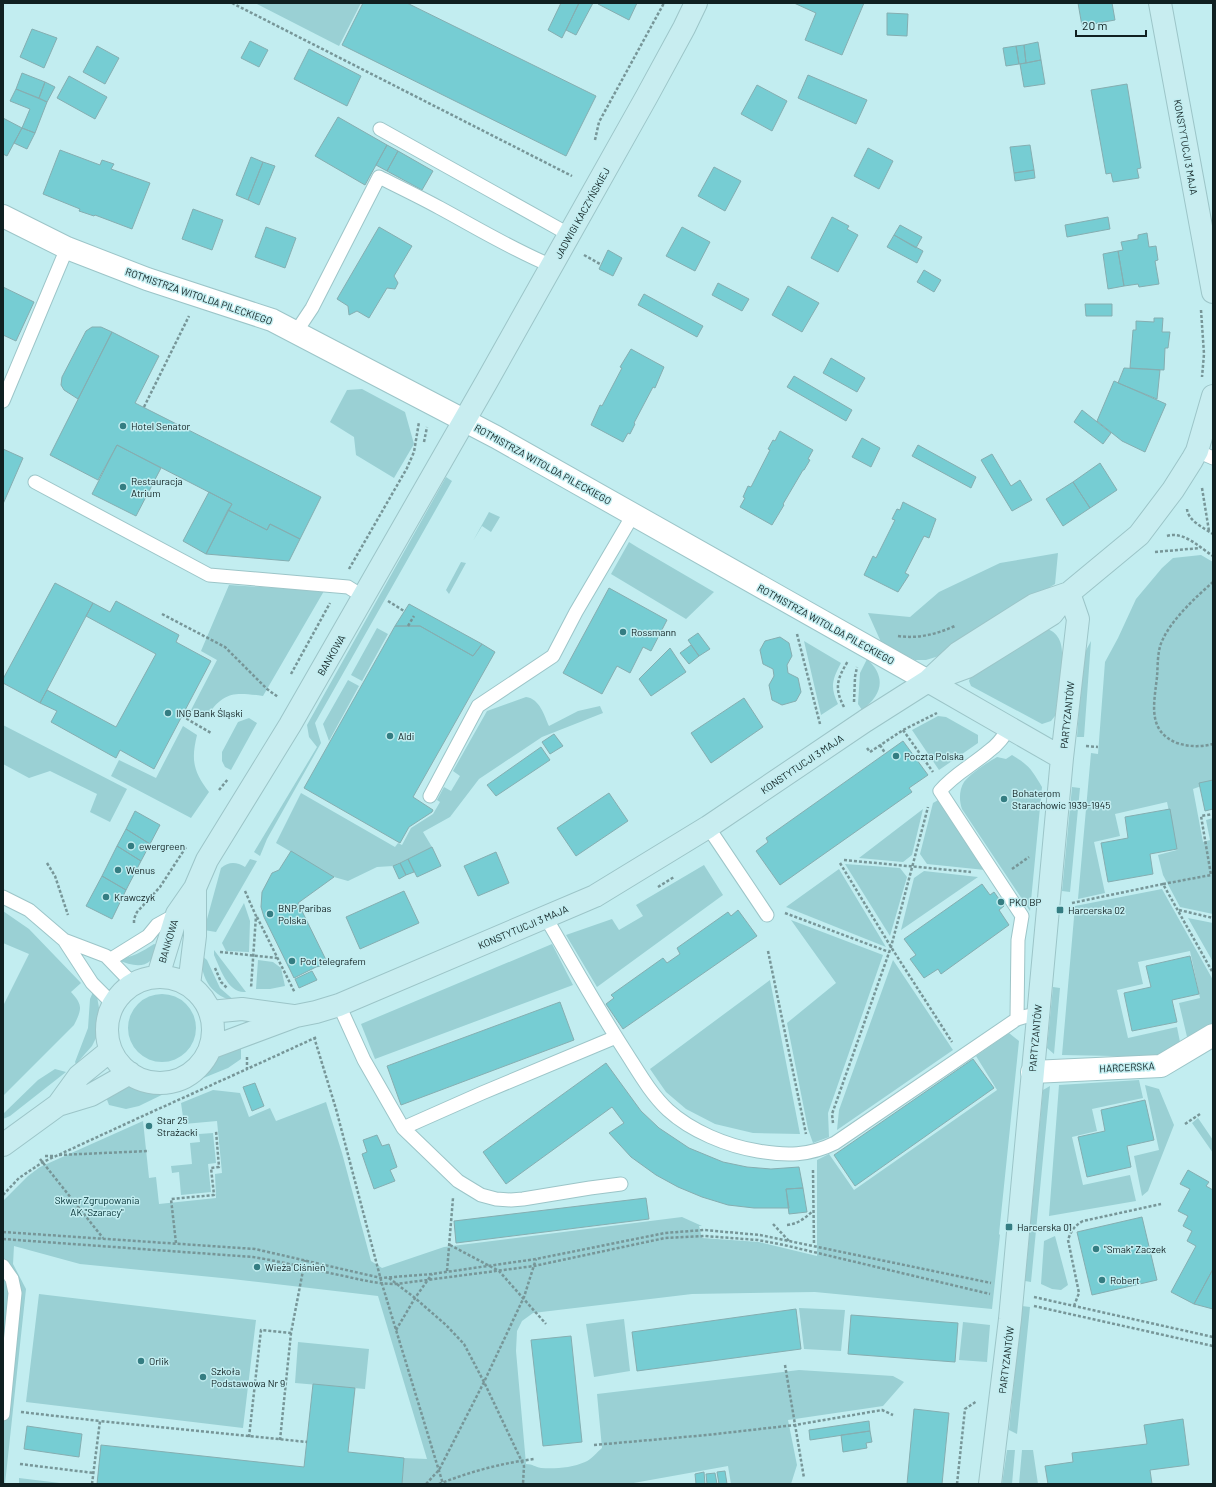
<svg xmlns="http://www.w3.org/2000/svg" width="1216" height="1487" viewBox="0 0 1216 1487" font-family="Barlow,sans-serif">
<rect width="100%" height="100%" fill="#c2edf0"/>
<path fill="#9ad0d4" d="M255,3H361L339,46Z
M362,389L405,412L414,444L394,478L356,455L354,437L330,422L347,390Z
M446,477L452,481L315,723L321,743L267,839L260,856L254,852L317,747L309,737L307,725Z
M489,512L500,517L491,532L482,526L473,541Z
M629,542L637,547L714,592L686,619L611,574Z
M1058,553L1055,584L939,656L926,660H915L897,651L881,642L868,613L910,617L939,592L1000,563Z
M1201,555L1213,562V785H1204L1193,789L1203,842L1210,840L1206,820L1213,818V914L1180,907L1163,875L1158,855L1177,850L1167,802L1115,814L1120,836L1094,842L1105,893L1078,899L1091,753L1098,754L1105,662L1118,638L1136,599L1162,568L1173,558Z
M461,562L466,563L449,594L446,590Z
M229,585L324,591L263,696C234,692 223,691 206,718L191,710L217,660L201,651Z
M377,628L388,634L362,681L351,675Z
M1045,628C1068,635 1062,660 1060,679C1058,692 1057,704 1055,716L1051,721L1042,724L971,686L969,681L971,675Z
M804,641L841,663C832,680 830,687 838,704L821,715Z
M1091,641L1084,737H1077L1083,656Z
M867,659C887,677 882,695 862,710L858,704L860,673Z
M348,680L359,686L329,741L323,724Z
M526,697C540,699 544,715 549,726L578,711L600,706L603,713L542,737L479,779L450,817L423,832L432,847L393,866L377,867L348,881L334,877L276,843L301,793L395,847L398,843L402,845L411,828L433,814L440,802L437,800L444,787L451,791L460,776L453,771L487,711Z
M938,716L946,717L978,735V743L939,770L912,730Z
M249,718L257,723L231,770L225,767L222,761V752L238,722Z
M3,725L127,789L110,822L90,812L97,794L50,771L29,778L3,764Z
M183,726L197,735C191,760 193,771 209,792L191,818L111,776L119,760L156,778Z
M1012,755C1029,765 1032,770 1042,787L1030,911L962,809C959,801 959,790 964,782C970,774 988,762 997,757L1006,759Z
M1072,787L1080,788L1070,892L1062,891Z
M940,799L985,870L927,864L920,854L933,803Z
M923,809L912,855L903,862L859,858Z
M250,859L257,861L216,932L204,930L221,868C229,861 237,862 245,867Z
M845,864L900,868L907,877L890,936Z
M704,865L723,895L597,987L566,935L612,919L619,930L643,916L636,905Z
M839,869L886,947L786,907Z
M924,871L978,877L901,930L914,878Z
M1162,889L1213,980V1026L1188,1041L1179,1003L1200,998L1190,951L1138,962L1143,984L1117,990L1128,1038L1177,1027L1181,1047L1163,1057L1062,1055L1075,906Z
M244,903L250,921L249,952L226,951L222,943Z
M3,911L29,929L81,983L71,992C83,1005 82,1009 74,1025L3,1096V1006L29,954L3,943Z
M1188,918L1213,923V962Z
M791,920L883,955L828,1113L829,1137L813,1143L808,1129L787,1023L836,983Z
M154,944L160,946C151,969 138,968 117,960C132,957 142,952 154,944Z
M552,944L573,985L375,1059L361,1024Z
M214,950L246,992C228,994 220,968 214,955Z
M201,955L207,960L220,988L236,1002C212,996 201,980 201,955Z
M258,960L273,962L281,968L285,986L270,989H256Z
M893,960L953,1050L837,1130L839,1110Z
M770,980L800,1134L753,1133L715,1124L686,1109L666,1092L650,1069Z
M1053,987L1060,988L1054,1054L1047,1048Z
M93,992L97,996L102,1026L92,1046L76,1064L75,1062L88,1028L90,999Z
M128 1028a34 34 0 1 1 68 0a34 34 0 1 1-68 0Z
M1009,1033L1019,1041L999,1234L1000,1235L992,1309L815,1292L692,1294L533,1313L522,1321L517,1331L516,1351L526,1464C533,1464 535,1467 541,1468C554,1469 572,1468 585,1462C591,1460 597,1452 602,1448L597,1394L799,1370L893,1376L904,1382L883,1406L788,1420L797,1465L791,1484H731L728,1466L628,1484H402L404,1458L427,1459L378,1296L232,1279L80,1264L14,1246L13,1264L26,1289L5,1484H3V1201L28,1176L40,1167L143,1121L149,1178L156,1177L159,1204L216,1198L215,1174L222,1173L217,1121L184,1124L181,1103L213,1090L240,1093L249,1117L270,1108L276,1121L326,1102L342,1153L371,1261L382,1268L444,1247L682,1217L702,1226H699L702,1238L759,1242L817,1256V1160L829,1154L854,1190L997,1090L976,1056Z
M241,1045V1059L228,1068L196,1081L209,1069L219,1056Z
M55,1069L66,1072L10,1116L3,1119V1114L38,1080Z
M1139,1080L1143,1098L1092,1109L1097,1131L1072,1137L1083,1185L1130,1175L1136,1201L1049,1216L1059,1085Z
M1145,1085L1159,1089L1174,1125L1148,1191L1142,1196L1134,1156L1159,1150Z
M1050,1086L1031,1282L1025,1281L1043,1090Z
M129,1087L174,1089L139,1106L126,1109L109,1105L106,1097L120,1089Z
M1198,1118L1213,1140V1153L1192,1123Z
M213,1133L216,1163L208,1164L211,1192L181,1195L179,1172L172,1173L171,1166L192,1164L190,1143L200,1142L199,1134Z
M1055,1236L1068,1285L1061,1290L1052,1289L1041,1284L1044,1241Z
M39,1294L256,1320L243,1428L26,1402Z
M1022,1306L1030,1307L1017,1434L1009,1430Z
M799,1308L845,1310L841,1351L804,1349Z
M624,1319L630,1371L594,1377L586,1324Z
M963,1322L990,1325L987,1362L959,1360Z
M298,1342L369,1349L365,1389L295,1383Z
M1007,1450H1015L1012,1484H1002Z
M1022,1450H1033L1038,1484H1019Z
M19,1478L68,1484H19Z"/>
<path fill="#76cdd3" stroke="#85aeb1" d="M363,3H407L596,96L566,156L342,45Z
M561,3H579L562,38L548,30Z
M579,3H593L576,35L566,30Z
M598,3H637L629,20L598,4Z
M794,3H864L842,55L805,40L816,13Z
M1078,3H1112L1115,20L1082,26Z
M887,13L908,14L907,36L887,35Z
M32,29L57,38L44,68L20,57Z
M250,41L268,50L259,67L241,58Z
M1038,42L1041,60L1026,63L1024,45Z
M1024,45L1026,63L1019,64L1016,46Z
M97,46L119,58L105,84L83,72Z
M1016,46L1019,64L1006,66L1003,48Z
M309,49L361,76L347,106L294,79Z
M1041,60L1045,84L1024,87L1020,64Z
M22,73L45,82L39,98L16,89Z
M808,75L867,100L856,124L798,98Z
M69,76L107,97L95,119L57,98Z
M45,82L55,87L47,102L39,98Z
M1127,84L1141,168L1137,169L1139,178L1113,182L1111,173L1106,174L1091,90Z
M757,85L787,101L772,131L741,114Z
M16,89L47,102L35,133L22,128L30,109L10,101Z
M338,117L387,145L365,185L315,156Z
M3,118L22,128L7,156L3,154Z
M22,128L35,133L27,149L14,143Z
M387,145L398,151L387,171L376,165Z
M1030,145L1034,170L1014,173L1010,147Z
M868,148L893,161L879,189L854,176Z
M60,150L100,165L102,160L114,164L111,169L150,183L132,229L95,215L94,216L79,211L80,209L43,194Z
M398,151L433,171L422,190L387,171Z
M251,157L263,162L248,200L236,195Z
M263,162L275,166L259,205L248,200Z
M714,167L741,181L725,211L698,196Z
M1034,170L1035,178L1015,181L1014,173Z
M193,209L223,220L212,250L182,239Z
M832,217L849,226L847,229L858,235L838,272L811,258Z
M1108,217L1110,229L1067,237L1065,225Z
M900,225L922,237L916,248L894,235Z
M266,227L296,238L285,268L255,257Z
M379,227L412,246L394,276L398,283L395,289L387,288L369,318L357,311L349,315L348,306L337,299Z
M682,227L710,242L695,271L666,256Z
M1147,233L1149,247L1156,246L1158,260L1155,261L1159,284L1139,287L1138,284L1124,286L1118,251L1123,250L1121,242L1138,239V235Z
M894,235L923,251L917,263L887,247Z
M608,250L622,258L613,276L599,269Z
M1118,251L1124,286L1108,289L1103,254Z
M924,270L941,280L934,292L917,282Z
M718,283L749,299L742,311L712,295Z
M788,286L819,303L802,332L772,315Z
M3,287L34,302L16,341L3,335Z
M644,294L703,326L697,337L638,305Z
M1085,304H1112V316H1086Z
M1154,318H1163L1162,332H1170L1168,348H1165L1164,370L1130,368L1133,330H1136V321L1154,322Z
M92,327H101L112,332L78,399L64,390L61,385L62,377L86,331Z
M112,332L159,356L135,403L321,497L300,539L270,524L267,530L228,510L232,504L117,445L98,480L50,455Z
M631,349L664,367L655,388L653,387L634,423L635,424L630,434L628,433L623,442L591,425L600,405L602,406L622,368L620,367Z
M831,358L865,378L857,392L823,373Z
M1124,368L1160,370L1157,399L1118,383Z
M794,376L852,410L846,421L787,387Z
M1114,381L1166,404L1145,452L1122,441L1097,421Z
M1082,410L1111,433L1103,444L1074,422Z
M780,431L813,450L808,459L810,460L804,470H803L783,504L784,505L772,525L740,507L745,498L743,497L748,486L751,487L770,450L768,449L773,440L775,441Z
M862,438L880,448L871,467L852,457Z
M117,445L161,468L136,516L92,494Z
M918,445L976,477L971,488L912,456Z
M3,449L23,458L3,504Z
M992,454L1011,486L1020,480L1032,500L1012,511L981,460Z
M1100,463L1117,490L1090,508L1073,482Z
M1073,482L1090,508L1063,526L1046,499Z
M209,492L232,504L206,554L183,541Z
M903,502L936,519L929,538L924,536L905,573L909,575L898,592L864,575L873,556L876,558L895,520L892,519L897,509L900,510Z
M228,510L267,530L270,524L300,539L289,561L206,554Z
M55,583L93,603L40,703L3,683V679Z
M609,588L667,620L651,651L643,647L630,673L617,666L602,694L563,673Z
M116,601L179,635L176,642L211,661L154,769L120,750L116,758L51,722L57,711L40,703L47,690L116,727L156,654L86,616L93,603L110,612Z
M409,604L482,644L473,656L420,626H395Z
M395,626H420L473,656L482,644L495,652L413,797L433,810L432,812L409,827L400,843L304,788Z
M698,633L710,649L699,656L688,640Z
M780,637L789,643L792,656L787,665L788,673L798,678L801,692L796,701L782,705L772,700L769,685L774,676L773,669L763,664L760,650L765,641Z
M691,645L699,656L689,664L680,653Z
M670,648L686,672L651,696L639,679Z
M744,698L763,727L711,763L691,733Z
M554,734L563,746L550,754L542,742Z
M903,741L928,775L909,788L912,792L780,885L756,851L768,842L766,838Z
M541,747L550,760L496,796L487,785Z
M1213,780V809L1205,811L1199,783Z
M609,793L628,821L576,856L557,828Z
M1170,809L1177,849L1150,854L1153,874L1108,882L1101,843L1128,838L1125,817Z
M135,811L160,825L150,844L126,829Z
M126,829L150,844L141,861L117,846Z
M117,846L141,861L126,890L102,876Z
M432,847L441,866L417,877L408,859Z
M291,851L334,877L298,903L328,964L316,967L294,978L264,917L261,907L262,892L272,873L279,870Z
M496,852L509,883L478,896L464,866Z
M408,859L414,872L406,875L400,863Z
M400,863L406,875L399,879L393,866Z
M102,876L126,890L112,919L86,906Z
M982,884L990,895L994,892L1004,906L999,910L1009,925L941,974L938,969L924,978L910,959L916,955L904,939Z
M404,891L419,923L360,949L346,917Z
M738,910L757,936L623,1029L606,1004L614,998L611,995L663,958L667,963L680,954L677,948L728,912L731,916Z
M1190,956L1199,994L1172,1000L1177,1022L1132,1031L1124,993L1151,987L1146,966Z
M312,971L317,980L299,988L295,979Z
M560,1002L574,1040L401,1105L387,1066Z
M973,1059L994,1088L855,1186L834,1155Z
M606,1063L641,1111L659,1128L689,1148L723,1162L747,1167L771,1169L799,1167L803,1188L786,1189L789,1208H754L728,1205L702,1197L678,1187L656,1175L631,1157L609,1133L624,1123L612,1107L506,1184L483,1152Z
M255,1083L264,1106L252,1111L243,1087Z
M1145,1100L1154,1140L1127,1146L1131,1167L1087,1177L1078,1137L1105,1131L1101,1110Z
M377,1135L382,1146L389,1144L397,1167L390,1170L395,1181L374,1189L362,1154L367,1152L363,1140Z
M1188,1170L1209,1182L1206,1186L1213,1190V1269L1194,1304L1171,1292L1196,1246L1187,1241L1192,1231L1183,1226L1188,1216L1178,1211L1190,1189L1180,1184Z
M803,1188L807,1212L789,1214L786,1189Z
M646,1198L649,1219L456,1243L454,1221Z
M1142,1217L1157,1280L1092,1295L1077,1232Z
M1213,1269V1309L1194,1304Z
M796,1309L801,1349L637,1371L632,1332Z
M851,1315L958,1323L955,1362L848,1354Z
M571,1336L582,1442L543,1446L531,1340Z
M313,1384L355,1388L348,1452L404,1458L402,1484H97L101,1445L304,1467Z
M914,1409L949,1413L942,1484H907Z
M1183,1419L1189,1465L1150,1470L1152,1484H1048L1045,1466L1073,1462L1072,1453L1147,1444L1144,1425Z
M869,1421L870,1431L810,1440L809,1430Z
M27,1426L82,1434L79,1457L24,1449Z
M870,1431L872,1442L866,1443L867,1448L843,1452L841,1435Z
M725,1471L727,1484H719L717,1472Z
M704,1472L705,1484H696L695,1474Z
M715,1473L717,1484H707L706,1474Z"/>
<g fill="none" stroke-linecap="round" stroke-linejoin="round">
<g stroke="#9cc5c8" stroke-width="15">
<path id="lane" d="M380,129L570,235
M296,332L312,308L379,177C399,187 420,197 440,208C477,228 513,250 552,266
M3,401L67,248
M1197,451L1213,458
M35,482L209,575L348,587L364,597
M1010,727C1004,736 998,745 989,751C973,765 954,774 940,791L1022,916L1018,940L1017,1019
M430,796L478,706L553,656L576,612L633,515
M708,827L767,915
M3,897L29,910L64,940L92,983L113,1004
M546,918C572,962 597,1008 625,1051C638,1071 650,1093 668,1110C691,1131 727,1146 758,1151C786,1156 809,1156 835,1143L1017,1019L1027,1016L1038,1015
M64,940L106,956L133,984
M111,959L148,936L157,925L177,914
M339,1005L364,1060L403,1128L482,1093L616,1037
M403,1128L458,1181L481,1195L496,1199L511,1200L523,1199L590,1188L621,1184
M3,1266L12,1279L15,1293L3,1414"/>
</g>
<g stroke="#9cc5c8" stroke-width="24">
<path id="street" d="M3,216L67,248L147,279L272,320L496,437L928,681
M1032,1072L1161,1066L1213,1035"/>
</g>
<g stroke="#9cc5c8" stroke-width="24">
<path id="secondary" d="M1160,3L1213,292
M937,678L967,667L1052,614L1066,596
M928,681L1062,758
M158,976L177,914L195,888L207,860L290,725L487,381L647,96L684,28L696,3
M107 1030a53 53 0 1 1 106 0a53 53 0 1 1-106 0Z
M189,985L195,936V888
M210,1012L242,1009L293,1016
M210,1048L296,1016L316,1012L339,1005L595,896L708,827L865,721L928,681L958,653L1034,605L1069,593L1139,535L1173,490L1192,460L1197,451L1213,396
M58,1105L79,1076L111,1050
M3,1145L58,1105L91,1095L130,1073
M990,1484L1010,1319L1062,758L1078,619L1069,593"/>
</g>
<path stroke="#779698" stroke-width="2.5" stroke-dasharray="3 2" stroke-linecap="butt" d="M232,3L572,176
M595,140L599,122L664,3
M584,255L600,264
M1201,310L1204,354L1202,377
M144,407L189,316
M424,442L427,427
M1202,488L1209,531
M1187,509C1188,521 1204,528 1213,534
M1167,536C1184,531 1199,547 1213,556
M1155,552L1200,548
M349,569L407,468L414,452L419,422
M1213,582C1196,597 1173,618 1163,639C1157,650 1158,665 1157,677C1154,704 1147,731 1177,743C1189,747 1201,747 1213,744
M388,601L404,611
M162,614L225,647L267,689L278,697
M408,626L414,616
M797,634L820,724
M898,636C918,639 937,634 955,626
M291,674L330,603
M854,702L855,677L857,667
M844,707C834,688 837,679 848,661
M182,716L211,733
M903,730L933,772
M880,745L885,753
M1086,746L1098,747
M867,748L870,752L903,730L937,713
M219,790L228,779
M844,860L971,872
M47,863L55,876L68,915
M840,863L891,947L952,1042
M1012,869L1029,857
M1163,884L1211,875L1201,816L1213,814
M658,887L674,877
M245,891L256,916L251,988
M1072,903L1163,884L1213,973
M1179,910L1213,918
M785,913L889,952
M257,917L295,993
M134,923V919L137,912L160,887L186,847
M768,951L806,1134
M220,952L277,958
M215,968L221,982L227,988
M314,1037L336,1109L382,1284L443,1484
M247,1057V1069L317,1037
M833,1123L832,1114L891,947L928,807
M1185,1124L1200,1114
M59,1155L149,1151
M45,1156H54
M40,1159L103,1238
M813,1170L814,1245
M3,1195L19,1178L43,1162L145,1115L247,1069
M773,1224L789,1241
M787,1225C798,1224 805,1218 813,1211
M3,1232L255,1249L381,1278L432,1274L536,1259L665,1233L704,1230L760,1235L991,1283
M3,1239L253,1257C284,1262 314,1270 344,1276C362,1280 378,1284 396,1284L534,1266L665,1238L704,1236L758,1240L784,1245L990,1294
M176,1243L171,1199L214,1195L211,1168L219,1167L216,1131
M450,1245L499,1271L546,1324
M447,1271L453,1198
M389,1278L415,1298L446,1325L464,1344L484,1382L524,1466L523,1484
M1034,1297L1213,1337
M1034,1306L1213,1346
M1074,1306L1079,1293L1068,1240C1071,1231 1074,1226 1083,1221L1161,1204
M396,1330L415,1298L432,1274
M785,1365L804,1478
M21,1412L100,1421
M249,1437L261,1330L291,1333
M280,1440L291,1333L305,1260
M594,1445L707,1435L795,1425L882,1410L893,1415
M20,1464L94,1473
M92,1484L100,1421L307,1442
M426,1484L439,1470L484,1382L524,1297L536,1259
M439,1484C469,1472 502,1463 534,1459
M957,1484L965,1409L977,1401"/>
<use href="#lane" stroke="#fff" stroke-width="13"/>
<use href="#street" stroke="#fff" stroke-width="22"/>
<use href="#secondary" stroke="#c8edf0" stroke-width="22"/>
</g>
<g fill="#347d82" stroke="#c2edf0" stroke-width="1.5">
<circle cx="123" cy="426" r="4"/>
<circle cx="123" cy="487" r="4"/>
<circle cx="623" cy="632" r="4"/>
<circle cx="168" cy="713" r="4"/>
<circle cx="390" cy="736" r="4"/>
<circle cx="896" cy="756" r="4"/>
<circle cx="1004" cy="799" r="4"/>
<circle cx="131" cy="846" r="4"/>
<circle cx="118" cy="870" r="4"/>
<circle cx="106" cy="897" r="4"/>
<circle cx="1001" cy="902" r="4"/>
<rect x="1056" y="906" width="8" height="8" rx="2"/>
<circle cx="270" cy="914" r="4"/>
<circle cx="292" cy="961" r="4"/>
<circle cx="149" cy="1126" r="4"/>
<rect x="1005" y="1223" width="8" height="8" rx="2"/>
<circle cx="1096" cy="1249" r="4"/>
<circle cx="257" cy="1267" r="4"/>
<circle cx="1102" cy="1280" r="4"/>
<circle cx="141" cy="1361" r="4"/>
<circle cx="203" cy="1377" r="4"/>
</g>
<g text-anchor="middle" stroke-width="3" stroke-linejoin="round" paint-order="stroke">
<g font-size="10" fill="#102021" stroke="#c2edf0">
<text transform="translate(1186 147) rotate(80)" y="4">KONSTYTUCJI 3 MAJA</text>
<text transform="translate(582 213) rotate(-61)" y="4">JADWIGI KACZYŃSKIEJ</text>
<text transform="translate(199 296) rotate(19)" y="4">ROTMISTRZA WITOLDA PILECKIEGO</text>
<text transform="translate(543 464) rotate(29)" y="4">ROTMISTRZA WITOLDA PILECKIEGO</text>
<text transform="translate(826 624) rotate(29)" y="4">ROTMISTRZA WITOLDA PILECKIEGO</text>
<text transform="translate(331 655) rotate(-60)" y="4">BANKOWA</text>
<text transform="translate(1067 715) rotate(-84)" y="4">PARTYZANTÓW</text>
<text transform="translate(802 764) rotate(-34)" y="4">KONSTYTUCJI 3 MAJA</text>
<text transform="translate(523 927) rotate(-23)" y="4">KONSTYTUCJI 3 MAJA</text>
<text transform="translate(168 941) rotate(-73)" y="4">BANKOWA</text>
<text transform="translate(1035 1038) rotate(-85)" y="4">PARTYZANTÓW</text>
<text transform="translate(1127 1067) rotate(-3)" y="4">HARCERSKA</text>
<text transform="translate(1006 1360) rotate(-83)" y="4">PARTYZANTÓW</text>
</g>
<g font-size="10" fill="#102021" stroke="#c2edf0" text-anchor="start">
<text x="131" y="430">Hotel Senator</text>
<text x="131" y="485">Restauracja<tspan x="131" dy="12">Atrium</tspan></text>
<text x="631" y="636">Rossmann</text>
<text x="176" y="717">ING Bank Śląski</text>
<text x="398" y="740">Aldi</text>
<text x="904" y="760">Poczta Polska</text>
<text x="1012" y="797">Bohaterom<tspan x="1012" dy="12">Starachowic 1939-1945</tspan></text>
<text x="139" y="850">ewergreen</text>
<text x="126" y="874">Wenus</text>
<text x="114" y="901">Krawczyk</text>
<text x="1009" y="906">PKO BP</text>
<text x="278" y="912">BNP Paribas<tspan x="278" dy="12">Polska</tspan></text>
<text x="1068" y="914">Harcerska 02</text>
<text x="300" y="965">Pod telegrafem</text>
<text x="157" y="1124">Star 25<tspan x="157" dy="12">Strażacki</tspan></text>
<text x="1017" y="1231">Harcerska 01</text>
<text x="1104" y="1253">"Smak" Zaczek</text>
<text x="265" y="1271">Wieża Ciśnień</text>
<text x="1110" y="1284">Robert</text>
<text x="149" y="1365">Orlik</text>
<text x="211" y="1375">Szkoła<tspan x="211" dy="12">Podstawowa Nr 9</tspan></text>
</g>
<g font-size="10" fill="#043134" stroke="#c2edf0">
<text x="97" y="1204">Skwer Zgrupowania<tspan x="97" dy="12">AK "Szaracy"</tspan></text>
</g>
</g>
<rect width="1216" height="1487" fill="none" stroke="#102021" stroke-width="8"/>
<path d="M1076 30v6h70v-6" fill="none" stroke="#102021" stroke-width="2"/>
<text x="1082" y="30" font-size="12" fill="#102021" stroke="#c2edf0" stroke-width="3" paint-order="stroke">20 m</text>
</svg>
